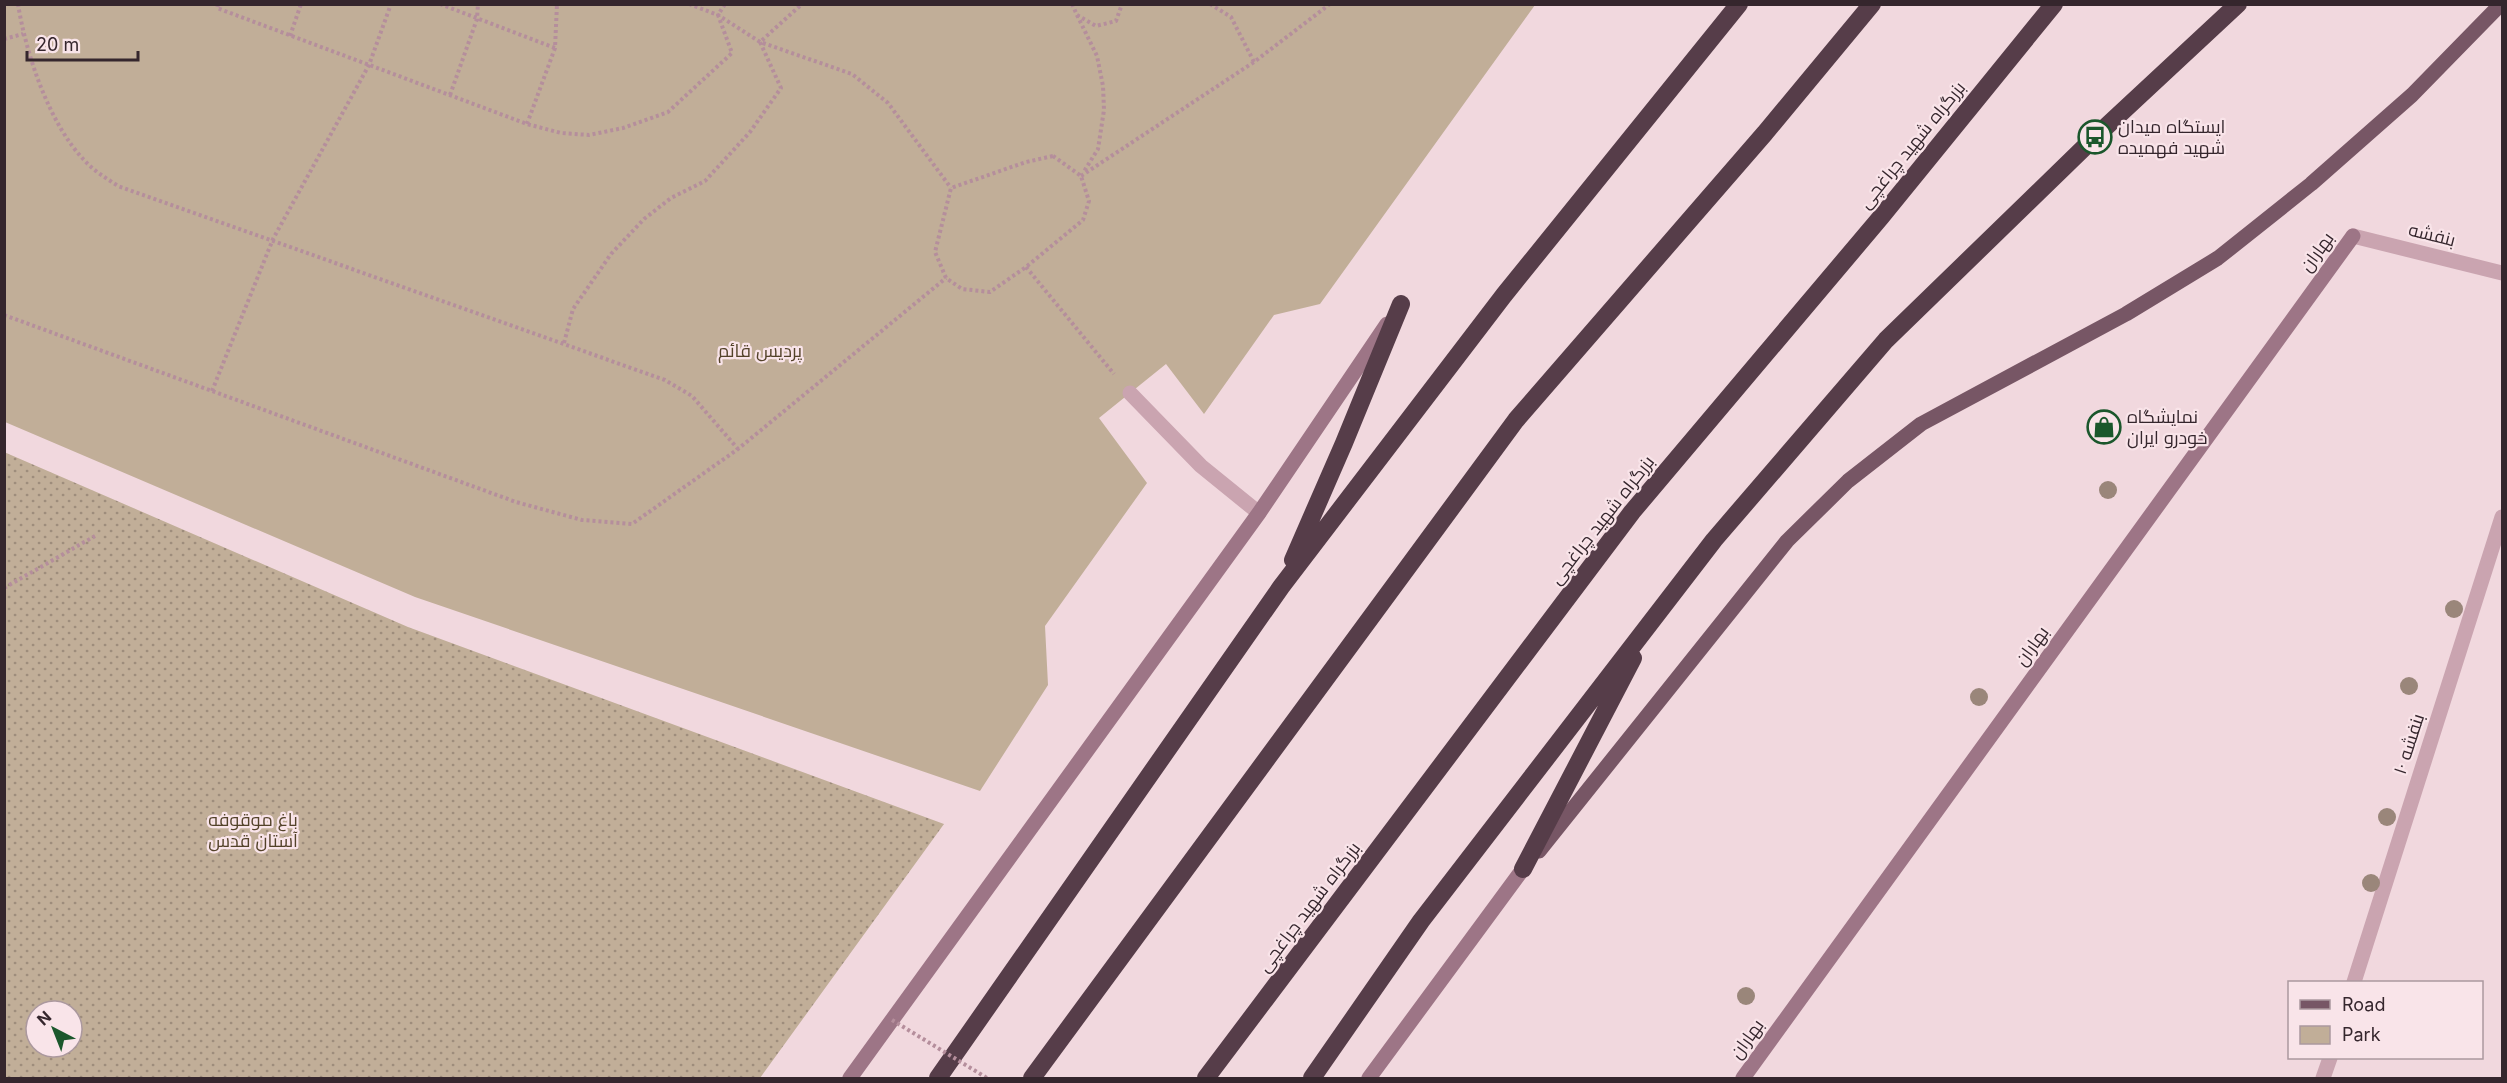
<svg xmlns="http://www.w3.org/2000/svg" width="2507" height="1083" viewBox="0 0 2507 1083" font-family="Inter,Cairo,sans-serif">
<defs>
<pattern id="garden-dots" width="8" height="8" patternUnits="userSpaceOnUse" patternTransform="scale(1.5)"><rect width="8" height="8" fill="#c1ae98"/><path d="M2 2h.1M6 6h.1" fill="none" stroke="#9e8d7c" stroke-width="1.8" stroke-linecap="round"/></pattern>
</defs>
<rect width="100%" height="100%" fill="#f1d8de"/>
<path fill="#c1ae98" d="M5,5H1535L1320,304L1274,315L1204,414L1166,364L1099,418L1147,483L1045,626L1048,685L980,791L415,597L5,422Z"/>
<path fill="url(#garden-dots)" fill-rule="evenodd" d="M4,452L408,627L944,824L760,1078H5ZM36,1011H72V1047H36Z"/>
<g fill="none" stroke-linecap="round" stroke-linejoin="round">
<path stroke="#b58e9c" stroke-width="4" stroke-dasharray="3 3" stroke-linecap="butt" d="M18,4C26,54 49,124 85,161C94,171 106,178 118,186L665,380L692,396L738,449
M218,4L217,8L527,124L561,133L589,135L623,128L668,112L732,53L718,15L725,4
M440,4L555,48
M689,4L718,15L760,42L852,74L888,103L951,188
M1072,4L1077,15L1096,26L1116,21L1122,4
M1210,4L1231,17L1254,62
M1077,15L1097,56L1103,86L1104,110L1098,149L1083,173
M290,36L301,4
M4,39L23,34
M450,95L477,19L478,4
M527,124L555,48L557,4
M1053,156L1081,176L1089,201L1083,220L1026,267L990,292L962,289L946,278L935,252L951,188L1026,162Z
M1081,176L1254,62L1330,4
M1026,267L1114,374
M4,315L516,502L582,520L632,524L738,449L946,278
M564,343L573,309L611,254L644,219L671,198L705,181L750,132L781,88L760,42L802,4
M212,391L273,239L369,65L391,4
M4,588L95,536"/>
<path stroke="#caa4b0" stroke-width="15" d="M1130,393L1201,466L1259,513"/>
<path stroke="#caa4b0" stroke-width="15" d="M2353,236L2502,273
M2354,982L2502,517
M2323,1078L2330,1058"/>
<path stroke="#9d7586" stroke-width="15" d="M850,1078L1259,513L1387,324
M1369,1078L1523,869
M1743,1078L2353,236"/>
<path stroke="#775665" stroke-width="15" d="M1539,851L1787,541L1848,481L1921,424L2126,314L2218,258L2311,184L2412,95L2501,4"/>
<path stroke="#563d49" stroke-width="18" d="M1293,560L1344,443L1401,304
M1523,869L1633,658
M938,1078L1281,587L1504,295L1739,4
M1032,1078L1516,420L1765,133L1872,4
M1206,1078L1632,512L1881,217L2054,4
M1312,1078L1421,921L1714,540L1886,340L2095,137L2238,4"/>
<path stroke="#b58e9c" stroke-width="4" stroke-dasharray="3 3" stroke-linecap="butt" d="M892,1020L987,1078"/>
</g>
<g fill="#9a867a">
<circle cx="2108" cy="490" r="9"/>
<circle cx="2454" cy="609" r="9"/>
<circle cx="2409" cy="686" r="9"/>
<circle cx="1979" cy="697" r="9"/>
<circle cx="2387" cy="817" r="9"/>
<circle cx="2371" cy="883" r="9"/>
<circle cx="1746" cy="996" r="9"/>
</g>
<defs>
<g id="bus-ring" transform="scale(1.725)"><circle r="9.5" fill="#f9e4e9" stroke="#1b572c" stroke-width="1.5"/><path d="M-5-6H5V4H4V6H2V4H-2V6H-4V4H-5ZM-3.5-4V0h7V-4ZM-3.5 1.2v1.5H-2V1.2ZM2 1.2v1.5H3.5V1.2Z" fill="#1b572c"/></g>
<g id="shop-ring" transform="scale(1.725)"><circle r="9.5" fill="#f9e4e9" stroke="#1b572c" stroke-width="1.5"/><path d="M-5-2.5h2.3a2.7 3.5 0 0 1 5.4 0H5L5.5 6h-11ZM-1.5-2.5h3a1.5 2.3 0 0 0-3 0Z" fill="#1b572c"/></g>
</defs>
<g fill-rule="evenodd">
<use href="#bus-ring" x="2095" y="137"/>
<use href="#shop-ring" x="2104" y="427"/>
</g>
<g text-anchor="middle" stroke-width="4.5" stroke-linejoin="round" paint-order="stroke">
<g font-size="18" fill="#35262d" stroke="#f9e4e9" text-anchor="start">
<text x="2118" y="133">ایستگاه میدان<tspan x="2118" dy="21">شهید فهمیده</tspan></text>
<text x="2127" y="423">نمایشگاه<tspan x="2127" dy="21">خودرو ایران</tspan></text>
</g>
<g font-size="18" fill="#35262d" stroke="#f9e4e9">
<text transform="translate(1912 145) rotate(-51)" y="6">بزرگراه شهید چراغچی</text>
<text transform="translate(2432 235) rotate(14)" y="6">بنفشه</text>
<text transform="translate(2317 252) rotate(-54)" y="6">بهاران</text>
<text transform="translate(1602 520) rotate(-52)" y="6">بزرگراه شهید چراغچی</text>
<text transform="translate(2032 646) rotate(-54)" y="6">بهاران</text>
<text transform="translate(2409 744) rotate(-72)" y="6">بنفشه ۱۰</text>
<text transform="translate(1309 907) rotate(-53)" y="6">بزرگراه شهید چراغچی</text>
<text transform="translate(1747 1039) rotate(-54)" y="6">بهاران</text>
</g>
<g font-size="18" fill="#534229" stroke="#f9e4e9">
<text x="760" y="357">پردیس قائم</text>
<text x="253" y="826">باغ موقوفه<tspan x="253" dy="21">آستان قدس</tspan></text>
</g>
</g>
<rect width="2507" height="1083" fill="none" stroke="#35262d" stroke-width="12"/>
<rect x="2288" y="981" width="195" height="78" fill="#f9e4e9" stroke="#ab989e" stroke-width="1.5"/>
<rect x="2300" y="1000" width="30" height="9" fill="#775665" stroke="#ab989e" stroke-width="1.5"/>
<text x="2342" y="1011" font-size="18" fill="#35262d">Road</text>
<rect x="2300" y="1026" width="30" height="18" fill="#c1ae98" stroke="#ab989e" stroke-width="1.5"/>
<text x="2342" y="1041" font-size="18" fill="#35262d">Park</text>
<g transform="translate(54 1029) rotate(318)"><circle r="28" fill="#f9e4e9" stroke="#ab989e" stroke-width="1.5"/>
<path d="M0-4.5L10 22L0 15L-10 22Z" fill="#1b572c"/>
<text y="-9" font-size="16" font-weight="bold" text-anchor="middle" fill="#35262d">N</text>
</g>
<path d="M27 51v9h111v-9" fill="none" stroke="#35262d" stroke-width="3"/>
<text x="36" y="51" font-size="18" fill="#35262d" stroke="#f9e4e9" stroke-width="4.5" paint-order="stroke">20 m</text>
</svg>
